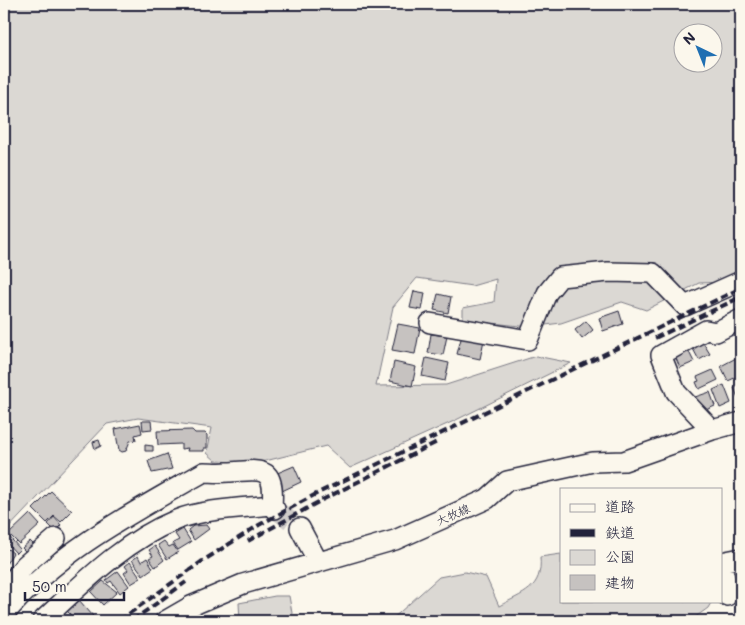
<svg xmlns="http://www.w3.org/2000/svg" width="745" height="625" viewBox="0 0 745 625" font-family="Mali,'Klee One',sans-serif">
<rect width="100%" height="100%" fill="#fbf7ec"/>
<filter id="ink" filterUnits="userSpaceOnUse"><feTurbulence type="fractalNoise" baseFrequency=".02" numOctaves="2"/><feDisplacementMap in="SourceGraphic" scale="10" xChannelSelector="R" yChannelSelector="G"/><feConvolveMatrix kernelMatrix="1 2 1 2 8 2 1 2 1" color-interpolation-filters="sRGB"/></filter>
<g filter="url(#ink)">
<path fill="#dbd8d3" stroke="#7e7d87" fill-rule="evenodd" d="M4,4H741V272L724,282L699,283L646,310L622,302L561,323L530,327L463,320V308L494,302L496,279L472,286L417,278L393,307L376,386L446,385L536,356L571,363L454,421L350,468L326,446L257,463L216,461L207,453L212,428L138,418L107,424L4,533ZM682,32H712V62H682Z
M561,554V601H712L708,608L690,621H390L439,577L465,572L486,577L499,606C523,593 543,589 540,557Z
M275,596H289L292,613L290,621H240L239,603Z"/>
<path fill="#c6c2c0" stroke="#22223b" d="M414,291L425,293L422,310L410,308Z
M438,294L451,297L448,313L434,310Z
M619,311L623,324L603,331L599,318Z
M586,321L593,330L582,339L575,330Z
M398,324L420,328L415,354L392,350Z
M431,334L447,336L443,355L428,353Z
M462,335L484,340L480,359L457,354Z
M702,341L710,354L699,360L692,347Z
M688,350L694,362L680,368L675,356Z
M426,358L449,363L445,381L422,376Z
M736,358L741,375L728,381L721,366Z
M394,362L416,367L412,386L390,381Z
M713,370L718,380L699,389L696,382L699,381L697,377Z
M724,385L731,403L720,408L713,390Z
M741,385V399L739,400L734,388Z
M710,392L715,406L701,412L695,397Z
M142,421H151L152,429L143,430Z
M140,424L142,433L135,435L136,440L130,441L126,451L122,452L119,450L115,429Z
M192,430L195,433H205L207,435V448H204V451H187L188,448L181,449V444L158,445L157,431Z
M99,440L101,446L95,449L93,442Z
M145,445L153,446V451H145Z
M167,454L172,469L152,473L148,461Z
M294,466L301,482L282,491L275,474Z
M51,491L72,511L61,522L54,516L47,523L33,509Z
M30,514L40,525L19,544L9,534Z
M54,517L61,525L55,531L48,524Z
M206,525L209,529L194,540L188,530L193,526Z
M183,529L191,542L178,550L173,543L179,540L175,534Z
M6,533L20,549L16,553L4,540Z
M30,541L37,548L30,556L22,548Z
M164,541L169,547L173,545L178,552L167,559L158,545Z
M4,546L13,553L4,567Z
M155,546L164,560L155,567L149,558L153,556L149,550Z
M138,556L141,562L147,558L153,568L143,575L132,560Z
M130,562L141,578L131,584L124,573L128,570L125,566Z
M118,571L129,586L120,593L111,581L108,583L106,580Z
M103,581L117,592L103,605L91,592Z
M79,600L93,616L87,621H77L67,611Z"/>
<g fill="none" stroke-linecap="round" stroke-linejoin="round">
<path stroke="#d0ccc9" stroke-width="19" stroke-dasharray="19 9" stroke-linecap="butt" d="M275,509L300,528"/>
<g stroke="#22223b" stroke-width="22">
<path id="minor" d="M430,323L528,340L547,293L560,277L608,272L653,273L685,306L741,281
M712,430L676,392L661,355L706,330L716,332L741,319
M300,528L318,562
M721,562L741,558
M721,564L728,587L727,596
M4,591L25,565L56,538
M4,615C58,551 132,513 204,472C211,472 220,473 228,472C257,471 276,462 272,505
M42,621C82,584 124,541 176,520C203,509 243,508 272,505L275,509
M165,621L191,606L243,584L395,540L487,499L507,481L593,462L624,461L712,430L741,422"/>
</g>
<use href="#minor" stroke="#fbf7ec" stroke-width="19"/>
<path stroke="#22223b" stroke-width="4" stroke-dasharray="8 4" stroke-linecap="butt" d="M655,338L741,297
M248,541L322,500L437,442
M119,621L201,562L259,525L318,493L741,288
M132,621L186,582"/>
</g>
</g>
<g text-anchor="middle" stroke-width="4.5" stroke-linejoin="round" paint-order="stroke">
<g font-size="12" fill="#22223b" stroke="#fbf7ec">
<text transform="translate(453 515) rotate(-24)" y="4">大牧線</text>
</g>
</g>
<rect width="745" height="625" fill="none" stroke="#fbf7ec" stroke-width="20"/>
<rect x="10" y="10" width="725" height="605" fill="none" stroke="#22223b" stroke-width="2" filter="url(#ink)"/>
<rect x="560" y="488" width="162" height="115" fill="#fbf7ec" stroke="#a4a2a5"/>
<rect x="570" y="504" width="25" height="8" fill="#fbf7ec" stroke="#a4a2a5"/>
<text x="605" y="512" font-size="15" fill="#22223b">道路</text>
<rect x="570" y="529" width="25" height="8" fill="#22223b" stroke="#a4a2a5"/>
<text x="605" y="538" font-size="15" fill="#22223b">鉄道</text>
<rect x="570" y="550" width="25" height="15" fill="#dbd8d3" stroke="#a4a2a5"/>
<text x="605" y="562" font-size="15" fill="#22223b">公園</text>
<rect x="570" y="575" width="25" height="15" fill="#c6c2c0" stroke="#a4a2a5"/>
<text x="605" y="588" font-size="15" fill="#22223b">建物</text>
<g transform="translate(698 48) rotate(317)"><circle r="24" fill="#fbf7ec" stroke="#a4a2a5"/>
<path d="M0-4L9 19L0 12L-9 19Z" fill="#1f6fb2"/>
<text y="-8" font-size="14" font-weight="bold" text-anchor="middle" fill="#22223b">N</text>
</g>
<path d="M25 592v8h99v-8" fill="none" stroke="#22223b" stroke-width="2.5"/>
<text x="32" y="592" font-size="15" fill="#22223b" stroke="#fbf7ec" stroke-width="4" paint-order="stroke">50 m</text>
</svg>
